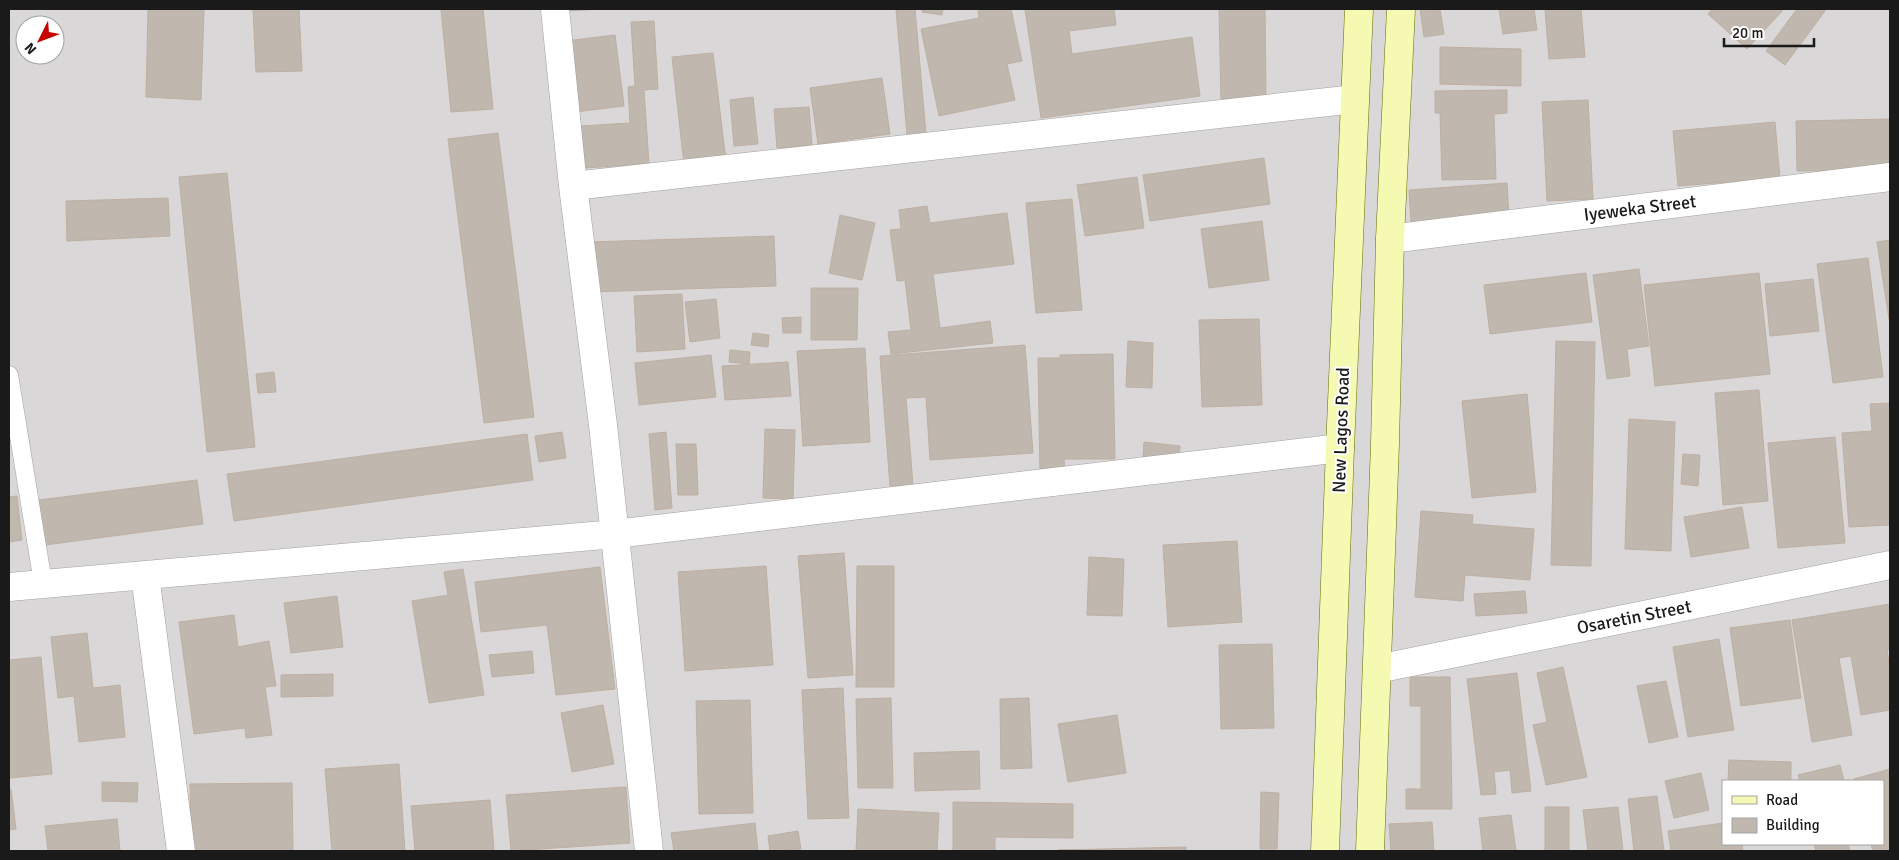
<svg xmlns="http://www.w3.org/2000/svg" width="1899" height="860" viewBox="0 0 1899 860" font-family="Signika,sans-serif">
<rect width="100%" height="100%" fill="#ece8df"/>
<path fill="#d9d7d7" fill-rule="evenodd" d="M9,9H1890V851H9ZM25,25H55V55H25ZM1723,781H1883V844H1723Z"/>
<path fill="#c0b7af" stroke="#beafa2" d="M148,9H204L201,100L146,97Z
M253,9H299L302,71L256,72Z
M441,9H483L493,109L451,112Z
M566,9H603L566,11Z
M896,9H915L926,134L907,135Z
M923,9H943L942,15L922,12Z
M978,9H1011L1022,61L1007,64L1015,100L939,116L921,29L979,18Z
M1025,9H1114L1116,25L1069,31L1072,54L1192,37L1200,96L1041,118Z
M1219,9H1265L1266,98L1221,99Z
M1420,9H1440L1444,34L1424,37Z
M1499,9H1534L1537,30L1503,34Z
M1545,9H1581L1585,57L1549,59Z
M1712,9H1784L1747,49L1708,14Z
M1797,9H1822L1825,11L1785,65L1766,51Z
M654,21L658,89L644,90L649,164L584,168L581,126L630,123L628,87L635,86L631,22Z
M615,35L624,106L575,112L566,41Z
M1440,47L1521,49V86L1440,84Z
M713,53L726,161L684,165L672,57Z
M882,78L890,134L818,144L810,88Z
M1507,90V113L1494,114L1496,179L1442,180L1440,113H1435V91Z
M753,97L758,144L734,146L730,100Z
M1588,100L1593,199L1547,201L1542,102Z
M809,107L812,145L777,148L774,109Z
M1890,119V170L1797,171L1796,121Z
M1775,122L1780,178L1678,186L1673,131Z
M498,133L534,417L484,423L448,139Z
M1264,158L1270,204L1150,221L1143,175Z
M227,173L255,447L207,452L179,177Z
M1137,177L1144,228L1085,236L1077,185Z
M1507,183L1509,216L1411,222L1409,190Z
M168,198L170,236L67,241L66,201Z
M1072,199L1082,310L1036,313L1026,203Z
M927,206L930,223L1007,213L1014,264L933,274L940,328L990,321L993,343L891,354L888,332L911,330L905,280L897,281L890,230L901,229L899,210Z
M840,215L875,223L862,280L829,273Z
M1262,221L1269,280L1209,288L1201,229Z
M774,236L776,286L591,292L590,242Z
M1890,240V325L1877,242Z
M1868,258L1883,377L1833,383L1817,264Z
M1639,269L1649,346L1627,349L1630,376L1607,379L1593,275Z
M1586,273L1592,322L1490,334L1484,285Z
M1759,273L1770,374L1655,386L1644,285Z
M1813,279L1819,331L1770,336L1765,284Z
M811,288H858L857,340H811Z
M682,294L685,349L637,352L634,296Z
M716,299L720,338L690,342L685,302Z
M801,317V333H783L782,318Z
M1259,319L1262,405L1202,407L1199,320Z
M753,333L769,335L768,347L751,345Z
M1128,341L1153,343L1152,388L1126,387Z
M1556,341L1595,342L1591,566L1551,565Z
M1025,345L1033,453L930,460L926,397L906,398L913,485L890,486L880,356Z
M865,348L870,442L803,446L797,351Z
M730,350L750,352L749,364L729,362Z
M1113,354L1115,459H1064L1065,476H1040L1038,358H1060V355Z
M711,355L716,397L639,405L635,363Z
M788,362L791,396L725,400L722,366Z
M274,372L276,392L258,393L256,374Z
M1759,390L1768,501L1723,505L1715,393Z
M1527,394L1536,492L1472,498L1462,401Z
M1890,403V525L1849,527L1842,433L1872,431L1870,404Z
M1629,419L1675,422L1671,551L1625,549Z
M765,429L795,430L793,499L763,498Z
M562,432L566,458L539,462L535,436Z
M666,432L672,508L655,510L649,434Z
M527,434L533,480L234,521L227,474Z
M1835,437L1845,543L1778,548L1768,443Z
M1144,442L1180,446L1179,461L1143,457Z
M676,444H696L698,495H678Z
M1683,454L1700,455L1698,486L1681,484Z
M197,480L203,524L45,545L39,500Z
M17,496L22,540L9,542V497Z
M1742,507L1749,548L1691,557L1684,517Z
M1421,511L1473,515L1472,524L1534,529L1530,580L1465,575L1463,601L1415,597Z
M1237,541L1242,622L1168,627L1163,545Z
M844,553L853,675L808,678L798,556Z
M1089,557L1124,559L1122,616L1087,615Z
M766,566L773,665L685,671L678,572Z
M857,566H894V687H856Z
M600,567L615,689L556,695L547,625L481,632L475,582Z
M463,569L484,695L429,703L412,601L448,595L444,572Z
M1525,591L1527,613L1476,616L1474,594Z
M337,596L343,647L291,653L284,603Z
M1890,604V650H1887L1890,669V710L1861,715L1851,656L1839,658L1852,735L1812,742L1792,620Z
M234,615L238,647L269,641L276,686L265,687L272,735L246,738L245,728L194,734L179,622Z
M1790,620L1801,698L1741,706L1730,628Z
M87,633L93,688L120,685L125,737L79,742L74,696L58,698L51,637Z
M1719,639L1734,730L1688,737L1673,647Z
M1272,644L1274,728L1221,729L1219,645Z
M532,651L534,673L492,677L489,655Z
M41,657L52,774L9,778V660Z
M1563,667L1587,777L1546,785L1533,725L1547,722L1537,673Z
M1517,673L1531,791L1512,793L1510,770L1494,772L1496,794L1481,795L1467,679Z
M333,674V696L281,697V675Z
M1410,677H1450L1452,809H1406V789H1421V706H1410Z
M1666,681L1678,737L1649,743L1637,686Z
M843,688L849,818L808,819L802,690Z
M891,698L893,788H858L856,699Z
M1029,698L1032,768L1001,769L1000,699Z
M750,700L753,813L699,814L696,701Z
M603,705L614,764L572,772L561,713Z
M1117,715L1126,773L1068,782L1058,724Z
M979,751L980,789L915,791L914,753Z
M1729,760L1791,762V781H1728Z
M399,764L405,851H332L325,769Z
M1840,765L1844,781H1800L1798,775Z
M1890,769V851H1873L1871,844H1883V781H1855L1854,779Z
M1701,773L1709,810L1674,818L1665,781Z
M102,782L138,783L137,802L102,801Z
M292,783L293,851H191L190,784Z
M626,787L630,843L511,851L506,795Z
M9,789H11L16,829L9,830Z
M1261,792L1279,793L1277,849H1260Z
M1657,796L1664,851H1634L1628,799Z
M490,800L494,851H415L411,806Z
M953,802L1073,804V838L995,837V851H953Z
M1545,807H1569V851H1545Z
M1618,807L1623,851H1588L1583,810Z
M858,809L939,813L937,851H856Z
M1511,815L1516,851H1483L1479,818Z
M117,819L120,851H48L45,826Z
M1432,822L1434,851H1391L1389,824Z
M755,823L758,851H674L671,833Z
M1723,823V844H1742L1743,851H1671L1668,831Z
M798,831L801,849L770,851L768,836Z
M1814,844H1848L1850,851H1816Z
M1186,847V851L1058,850Z"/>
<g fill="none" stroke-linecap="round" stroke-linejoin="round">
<g stroke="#a1a1a1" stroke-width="19">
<path id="service" d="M9,375L43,583"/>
</g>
<g stroke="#a1a1a1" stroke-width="29">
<path id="minor" d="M555,9L573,186L603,425L649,851
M573,186L1355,99
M1390,239L1890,177
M145,575L181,851
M9,587L615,534L1340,448
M1377,669L1890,565"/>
</g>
<g stroke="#626f04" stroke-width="29">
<path id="secondary" d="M1325,851L1340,448L1359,9
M1370,851L1385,444L1390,239L1401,9"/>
</g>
<use href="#service" stroke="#fff" stroke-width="18"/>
<use href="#minor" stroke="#fff" stroke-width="28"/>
<use href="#secondary" stroke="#f5f9b1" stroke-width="28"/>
</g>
<g text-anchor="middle" stroke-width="4" stroke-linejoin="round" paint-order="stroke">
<g font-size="18" fill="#1a1a1a" stroke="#fff">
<text transform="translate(1640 208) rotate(-7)" y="6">Iyeweka Street</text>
<text transform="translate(1341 430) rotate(-88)" y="6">New Lagos Road</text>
<text transform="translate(1634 617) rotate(-11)" y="6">Osaretin Street</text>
</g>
</g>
<rect width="1899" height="860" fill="none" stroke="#1a1a1a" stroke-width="20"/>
<rect x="1722" y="780" width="162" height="65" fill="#ffffff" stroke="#a3a3a3"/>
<rect x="1732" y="796" width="25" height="8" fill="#f5f9b1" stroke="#a3a3a3"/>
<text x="1766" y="805" font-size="15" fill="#1a1a1a">Road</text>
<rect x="1732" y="818" width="25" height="15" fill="#c0b7af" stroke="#a3a3a3"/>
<text x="1766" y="830" font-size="15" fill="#1a1a1a">Building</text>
<g transform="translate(40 40) rotate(228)"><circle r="24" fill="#ffffff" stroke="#a3a3a3"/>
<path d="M0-4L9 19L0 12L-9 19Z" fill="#c50200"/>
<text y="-8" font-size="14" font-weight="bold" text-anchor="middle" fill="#1a1a1a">N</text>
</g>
<path d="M1724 38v8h90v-8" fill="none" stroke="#1a1a1a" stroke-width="2.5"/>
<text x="1732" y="38" font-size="15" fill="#1a1a1a" stroke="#ffffff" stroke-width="4" paint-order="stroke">20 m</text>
</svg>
